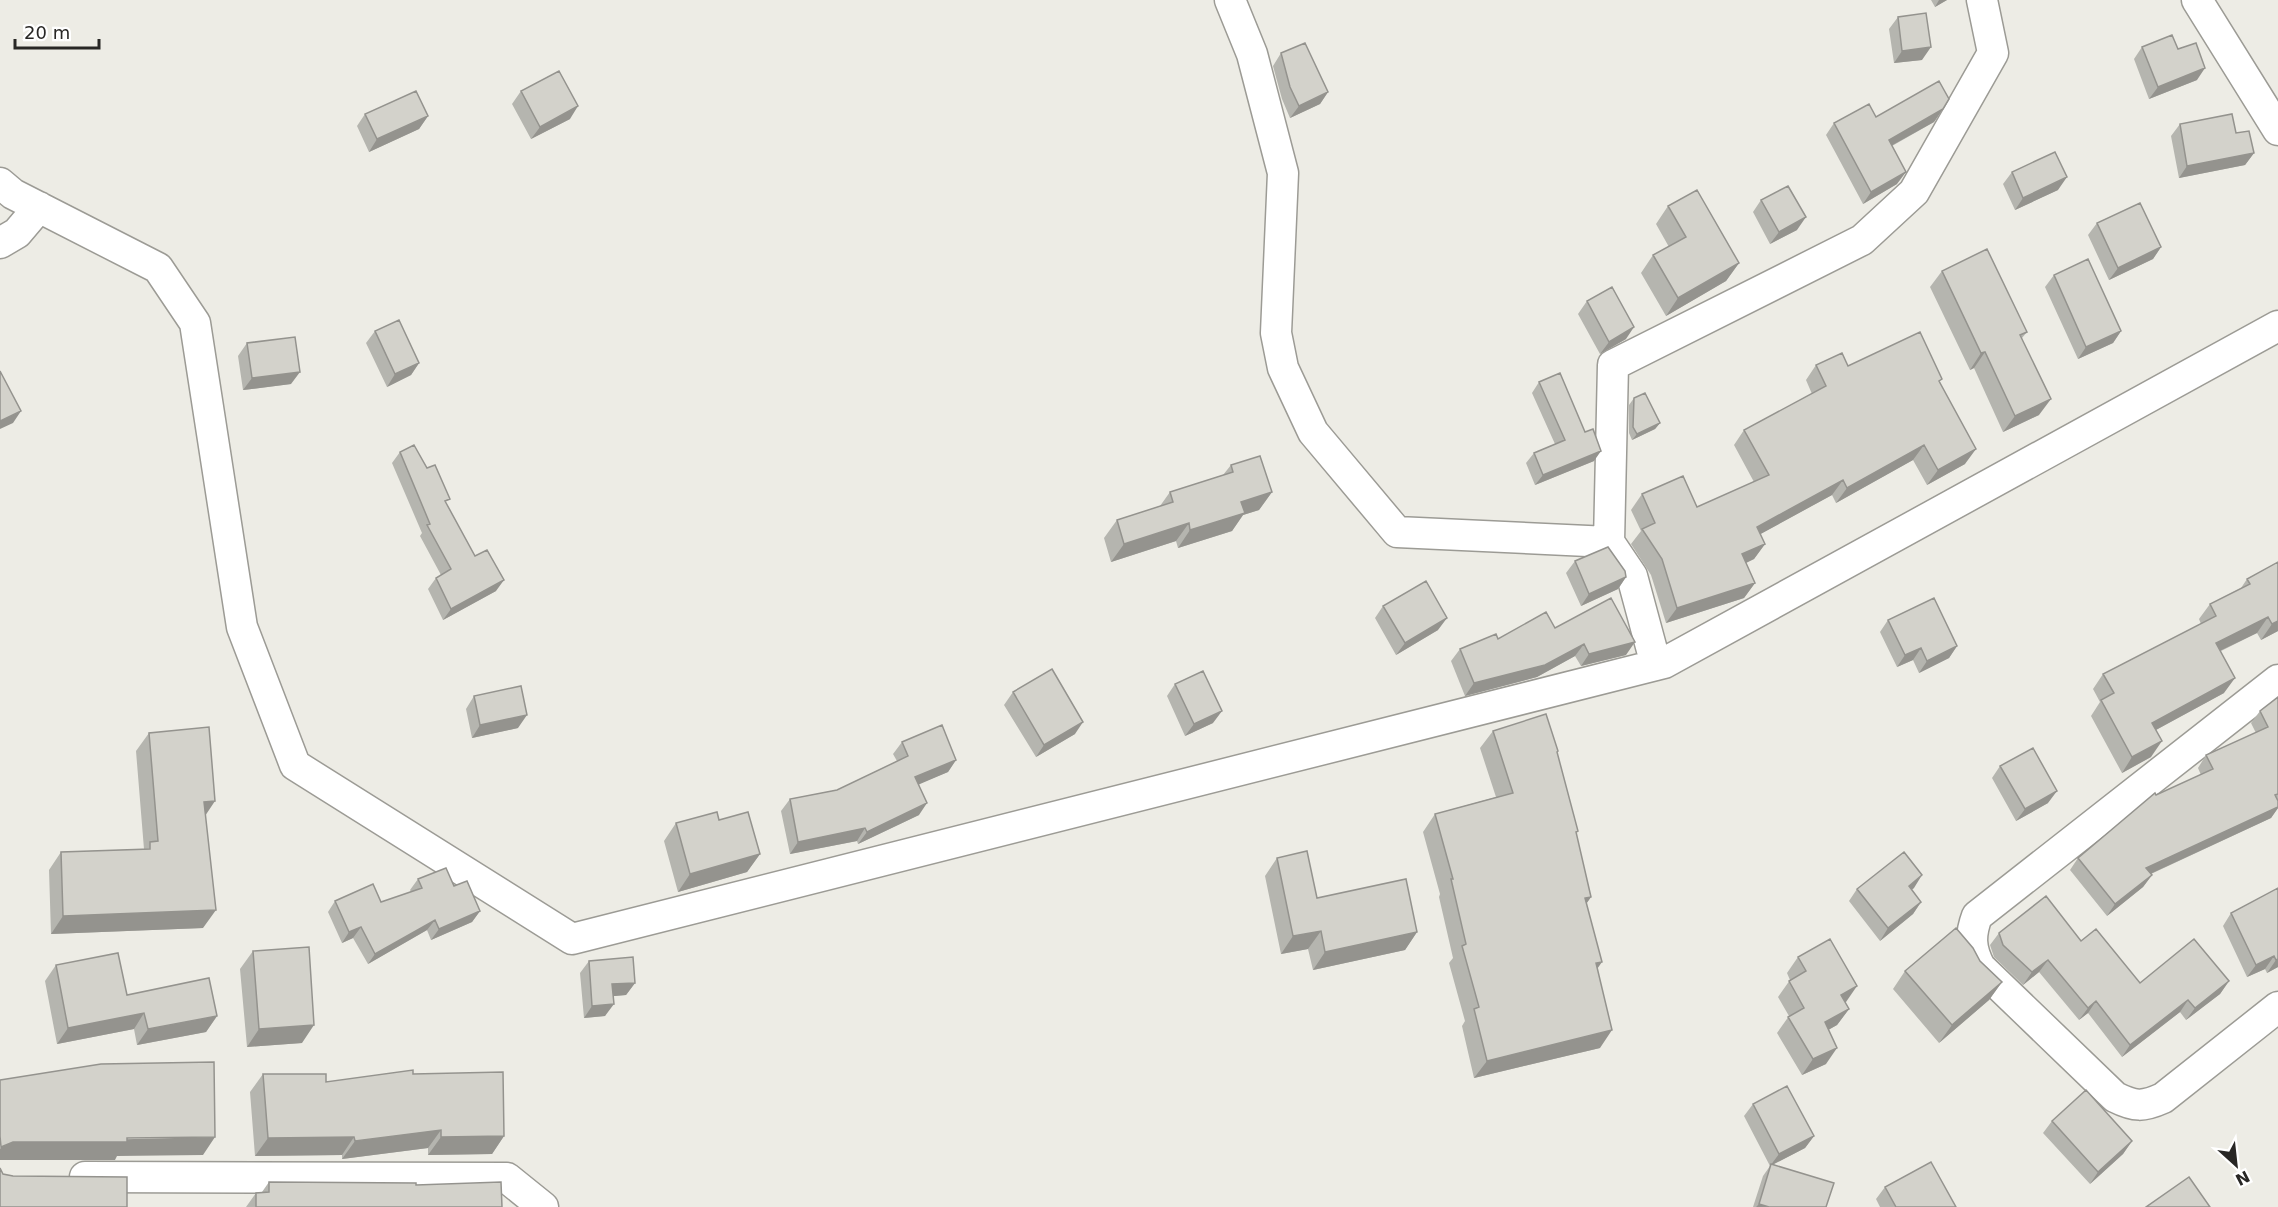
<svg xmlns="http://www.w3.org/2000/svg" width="2278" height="1207" viewBox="0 0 2278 1207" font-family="'DejaVu Sans',sans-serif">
<rect width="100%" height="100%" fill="#edece5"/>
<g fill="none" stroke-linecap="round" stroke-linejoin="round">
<g stroke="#9c9b95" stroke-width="33">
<path id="minor" d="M1230,0L1252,54L1283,173L1276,333L1283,368L1313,432L1397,532L1609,542L1632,576L1656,665
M2197,0L2278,130
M0,183L13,194L158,268L195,323L242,627L295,765L572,939L1664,663L2278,326
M0,243L17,233L39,207
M1609,542L1613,365L1862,240L1914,192L1993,53L1982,0
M2278,680L1977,916C1970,935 1970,948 1980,967L2115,1097C2135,1107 2143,1107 2163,1098L2278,1007
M85,1177L507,1178L543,1207"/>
</g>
<use href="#minor" stroke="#fff" stroke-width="30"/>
</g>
<path fill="#b5b5af" d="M1931,0H1947L1935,7Z
M1898,17L1922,60L1894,63L1889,29Z
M2142,47L2178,49L2197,80L2149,99L2134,59Z
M1281,53L1328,92L1320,104L1290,118L1282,99L1273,66Z
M521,91L570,119L531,139L512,104Z
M1943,109L1934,122L1892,146L1897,184L1863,204L1826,135L1834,123L1876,117Z
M365,114L428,116L419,129L369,152L357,126Z
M2180,124L2236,133L2254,153L2245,165L2179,178L2171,136Z
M2012,172L2058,190L2015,210L2003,184Z
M1761,200L1797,230L1770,244L1753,212Z
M1668,206L1739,263L1726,281L1666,316L1641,273L1653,255L1669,247L1656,224Z
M2097,223L2161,247L2153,259L2109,280L2088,235Z
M1942,271L2027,332L2022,338L2039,415L2003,432L1974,368L1970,370L1930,287Z
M2054,275L2121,331L2113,343L2078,359L2045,287Z
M1587,301L1626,339L1600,354L1578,314Z
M375,331L419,363L411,375L387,387L366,343Z
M247,343L291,384L243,390L238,356Z
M1816,365L1848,366L1940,382L1965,464L1927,485L1913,460L1836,503L1832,495L1760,534L1765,544L1754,559L1746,563L1755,583L1744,598L1666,623L1651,575L1631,544L1641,531L1631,510L1642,494L1697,507L1754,482L1734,445L1744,430L1812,394L1806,380Z
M1539,382L1594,461L1535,485L1526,463L1534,453L1555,444L1532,393Z
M1634,398L1660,423L1655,429L1632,440L1629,433V405Z
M400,452L446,504L475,556L496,591L443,620L428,589L436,578L441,575L420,536L422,533L392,463Z
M1231,465L1272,492L1259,510L1243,515L1232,531L1178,548L1176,541L1111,562L1104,538L1117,520L1160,506L1170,492L1223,475Z
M1575,561L1626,577L1618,589L1581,606L1566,573Z
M2278,562V631L2261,640L2257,633L2221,651L2224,693L2156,730L2151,757L2122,773L2091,716L2100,702L2093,689L2103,674L2201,624L2199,619L2210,604L2241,588L2247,579Z
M1383,606L1438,630L1396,655L1375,618Z
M1888,620L1957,646L1949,658L1919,673L1913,660L1897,667L1880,632Z
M1555,628L1626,655L1581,666L1575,656L1537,677L1465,696L1451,661L1460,649L1498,639Z
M1175,684L1213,723L1185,736L1167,696Z
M1013,692L1075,734L1036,757L1004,705Z
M474,696L518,728L472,738L466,709Z
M2278,697V808L2271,818L2151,874L2152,875L2143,887L2107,916L2070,870L2078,858L2156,795L2201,775L2198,768L2206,755L2256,733L2251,723L2260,711Z
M1493,731L1557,753L1578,831L1576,834L1591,897L1586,904L1597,969L1600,1048L1474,1078L1462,1026L1465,1021L1449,963L1453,958L1439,897L1440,894L1423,832L1435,814L1496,797L1480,748Z
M149,733L205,816L203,928L51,934L49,870L61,852L144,849L136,751Z
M902,742L956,760L948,772L918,784L919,815L858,844L857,841L790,854L781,811L790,799L837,790L897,761L893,754Z
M2000,766L2048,803L2016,821L1992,778Z
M719,820L760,854L747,872L678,892L664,841L676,823Z
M1277,858L1317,898L1417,932L1405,950L1313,970L1308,949L1281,954L1265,876Z
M418,879L454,886L480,911L472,922L431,940L427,930L368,964L353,938L342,943L328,912L335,901L381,902L411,892L410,890Z
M1914,888L1911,890L1921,902L1913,914L1880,941L1849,901L1857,889Z
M2278,888V967L2267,973L2265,969L2247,977L2223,926L2231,913Z
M1999,933L2081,941L2140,983L2229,981L2220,994L2186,1020L2180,1012L2122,1057L2088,1013L2079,1020L2039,972L2023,985L1994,957L1990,945Z
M253,951L302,1043L247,1047L240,969Z
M1798,957L1845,1002L1849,1009L1837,1025L1828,1030L1826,1064L1802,1075L1777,1033L1789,1016L1778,997L1790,980L1787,973Z
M589,961L635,983L626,995L613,996L605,1016L584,1018L580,973Z
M1980,961L2002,982L1989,1000L1939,1043L1893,989L1905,971Z
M56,965L127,995L217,1016L206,1032L137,1045L134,1029L57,1044L45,981Z
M263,1074L326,1082L413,1074L504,1136L492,1154L428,1155V1148L342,1159V1155L255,1156L250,1092Z
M1753,1104L1814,1136L1805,1148L1774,1164L1826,1207H1753L1763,1176L1770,1166L1744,1116Z
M2052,1121L2132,1141L2123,1154L2090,1184L2043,1133Z
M269,1182L416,1185L502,1207H246L256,1193L262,1192Z
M1885,1187L1956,1207H1880L1876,1199Z"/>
<path fill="#94938e" d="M1939,0H1947L1935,7Z
M1931,47L1922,60L1894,63L1902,51Z
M2205,68L2197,80L2149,99L2158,87Z
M1328,92L1320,104L1290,118L1299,106Z
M578,106L570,119L531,139L540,127Z
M1943,109L1934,122L1880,152L1889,140Z
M428,116L419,129L369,152L377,139Z
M2254,153L2245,165L2179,178L2187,166Z
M1906,172L1897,184L1863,204L1871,192Z
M2067,177L2058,190L2015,210L2023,198Z
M1806,217L1797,230L1770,244L1779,232Z
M2161,247L2153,259L2109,280L2118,268Z
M1739,263L1726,281L1666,316L1678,298Z
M1634,327L1626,339L1600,354L1609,342Z
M2121,331L2113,343L2078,359L2086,347Z
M1985,352L1974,368L1970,370L1981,353Z
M419,363L411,375L387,387L395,374Z
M300,372L291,384L243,390L252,378Z
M2051,399L2039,415L2003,432L2015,416Z
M21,411L13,423L0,429V421Z
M1660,423L1655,429L1632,440L1637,434Z
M1924,445L1913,460L1836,503L1847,488Z
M1976,449L1965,464L1927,485L1938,470Z
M1601,451L1594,461L1535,485L1543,475Z
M1843,480L1832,495L1746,542L1757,527Z
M1272,492L1259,510L1243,515L1232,531L1178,548L1190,530L1241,502Z
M1189,523L1176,541L1111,562L1124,544Z
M1765,544L1754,559L1731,570L1742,554Z
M1626,577L1618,589L1581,606L1589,594Z
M504,580L496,591L443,620L451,609Z
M1755,583L1744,598L1666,623L1677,608Z
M2268,617L2257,633L2205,658L2216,643Z
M1447,618L1438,630L1396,655L1405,643Z
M2278,621V631L2261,640L2272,624Z
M1635,642L1626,655L1581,666L1589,654Z
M1584,644L1575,656L1537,677L1465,696L1474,683Z
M1957,646L1949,658L1919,673L1927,661Z
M1921,648L1913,660L1897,667L1905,655Z
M2235,678L2224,693L2141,738L2152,723Z
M1222,711L1213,723L1185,736L1194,724Z
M527,715L518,728L472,738L480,725Z
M1083,722L1075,734L1036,757L1044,745Z
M2162,741L2151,757L2122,773L2132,757Z
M956,760L948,772L906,790L915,777Z
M2057,791L2048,803L2016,821L2025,809Z
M215,801L203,819L204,802Z
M927,803L919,815L858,844L867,832Z
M2278,807V808L2271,818L2137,880L2146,868Z
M865,828L857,841L790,854L798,842Z
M760,854L747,872L678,892L690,874Z
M1922,875L1914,888L1900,898L1909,886Z
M2152,875L2143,887L2107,916L2115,904Z
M1591,897L1579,914L1585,898Z
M1921,902L1913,914L1880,941L1888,928Z
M216,910L203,928L51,934L63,916Z
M480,911L472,922L431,940L439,929Z
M435,920L427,930L368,964L375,954Z
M361,927L353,938L342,943L349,932Z
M1321,931L1308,949L1281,954L1293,936Z
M1417,932L1405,950L1313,970L1325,952Z
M2274,956L2265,969L2247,977L2256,965Z
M2278,959V967L2267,973L2276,960Z
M2048,960L2039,972L2023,985L2032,972Z
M1602,962L1590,979L1596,963Z
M2229,981L2220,994L2186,1020L2195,1008Z
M2002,982L1989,1000L1939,1043L1952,1025Z
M635,983L626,995L604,997L612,984Z
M1857,986L1846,1002L1830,1011L1841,995Z
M2188,1000L2180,1012L2122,1057L2130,1045Z
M2096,1001L2088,1013L2079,1020L2088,1008Z
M614,1004L605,1016L584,1018L592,1006Z
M1849,1009L1837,1025L1814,1038L1825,1022Z
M144,1013L134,1029L57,1044L68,1028Z
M217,1016L206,1032L137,1045L148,1029Z
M314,1025L302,1043L247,1047L259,1029Z
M1612,1030L1600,1048L1474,1078L1487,1061Z
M1837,1048L1826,1064L1802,1075L1813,1059Z
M441,1130L428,1148L342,1159L355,1141Z
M504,1136L492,1154L428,1155L441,1137Z
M1814,1136L1805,1148L1770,1166L1779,1154Z
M215,1137L203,1155L117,1156L115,1160H0V1149L1,1147L13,1142Z
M354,1137L342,1155L255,1156L268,1138Z
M2132,1141L2123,1154L2090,1184L2098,1172Z
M1759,1204L1769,1207H1756Z"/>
<path fill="#d3d2cb" stroke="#94938e" stroke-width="1.5" d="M1926,13L1931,47L1902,51L1898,17Z
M2172,35L2178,49L2196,43L2205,68L2158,87L2142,47Z
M1305,43L1328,92L1299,106L1290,87L1281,53Z
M559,71L578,106L540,127L521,91Z
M1939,81L1949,99L1943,109L1889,140L1906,172L1871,192L1834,123L1869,104L1876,117Z
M416,91L428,116L377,139L365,114Z
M2232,114L2236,133L2249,131L2254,153L2187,166L2180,124Z
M2055,152L2067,177L2023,198L2012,172Z
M1788,186L1806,217L1779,232L1761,200Z
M1697,190L1739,263L1678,298L1653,255L1686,237L1668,206Z
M2140,203L2161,247L2118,268L2097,223Z
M1987,249L2027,332L2020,335L2051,399L2015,416L1985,352L1981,353L1942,271Z
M2088,259L2121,331L2086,347L2054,275Z
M1612,287L1634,327L1609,342L1587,301Z
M399,320L419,363L395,374L375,331Z
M1920,332L1942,379L1939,381L1976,449L1938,470L1924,445L1847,488L1843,480L1757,527L1765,544L1742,554L1755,583L1677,608L1662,559L1642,529L1655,523L1642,494L1683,476L1697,507L1769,475L1744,430L1826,386L1816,365L1842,353L1848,366Z
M295,337L300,372L252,378L247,343Z
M0,371L21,411L0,421Z
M1560,373L1585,432L1593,429L1601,451L1543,475L1534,453L1565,440L1539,382Z
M1645,393L1660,423L1637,434L1633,427L1634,398Z
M414,445L427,468L435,465L450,499L445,501L475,556L487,550L504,580L451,609L436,578L451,569L427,525L430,524L400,452Z
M1260,456L1272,492L1241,502L1245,513L1190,530L1189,523L1124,544L1117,520L1173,502L1170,492L1233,472L1231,465Z
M1608,547L1625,571L1626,577L1589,594L1575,561Z
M2278,562V621L2272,624L2268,617L2216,643L2235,678L2152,723L2162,741L2132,757L2101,700L2114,693L2103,674L2216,616L2210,604L2250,584L2247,579Z
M1426,581L1447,618L1405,643L1383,606Z
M1611,598L1635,642L1589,654L1584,644L1545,665L1474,683L1460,649L1496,634L1498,639L1546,612L1555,628Z
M1934,598L1957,646L1927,661L1921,648L1905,655L1888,620Z
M1052,669L1083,722L1044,745L1013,692Z
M1203,671L1222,711L1194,724L1175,684Z
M521,686L527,715L480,725L474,696Z
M2278,697V794L2275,795L2278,801V807L2146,868L2152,875L2115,904L2078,858L2155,793L2156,795L2213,769L2206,755L2268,727L2260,711Z
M1546,714L1558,751L1557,752L1578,831L1576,832L1591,897L1585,898L1602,962L1596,963L1612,1030L1487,1061L1474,1009L1479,1007L1462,946L1466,944L1451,879H1453L1435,814L1513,793L1493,731Z
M942,725L956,760L915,777L927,803L867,832L865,828L798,842L790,799L837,790L908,756L902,742Z
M209,727L215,801L204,802L216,910L63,916L61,852L150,849V842L158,841L149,733Z
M2033,748L2057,791L2025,809L2000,766Z
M717,812L719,820L748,812L760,854L690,874L676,823Z
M1307,851L1317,898L1406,879L1417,932L1325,952L1321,931L1293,936L1277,858Z
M1904,852L1922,875L1909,886L1921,902L1888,928L1857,889Z
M446,868L454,886L467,881L480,911L439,929L435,920L375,954L361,927L349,932L335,901L373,884L381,902L422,888L418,879Z
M2278,888V959L2276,960L2274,956L2256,965L2231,913Z
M2046,896L2081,941L2096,929L2140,983L2194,939L2229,981L2195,1008L2188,1000L2130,1045L2096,1001L2088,1008L2048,960L2032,972L2003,945L1999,933Z
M1956,928L1973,948L1980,961L2002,982L1952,1025L1905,971Z
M1830,939L1857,986L1841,995L1849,1009L1825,1022L1837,1048L1813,1059L1788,1017L1804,1008L1789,981L1806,971L1798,957Z
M309,947L314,1025L259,1029L253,951Z
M118,953L127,995L209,978L217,1016L148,1029L144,1013L68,1028L56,965Z
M633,957L635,983L612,984L614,1004L592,1006L589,961Z
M214,1062L215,1137L127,1138V1142H13L1,1147L0,1136V1080L101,1064Z
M413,1070V1074L503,1072L504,1136L441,1137V1130L355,1141L354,1137L268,1138L263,1074H326V1082Z
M1787,1086L1814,1136L1779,1154L1753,1104Z
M2086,1090L2132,1141L2098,1172L2052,1121Z
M1931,1162L1956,1207H1896L1885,1187Z
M1771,1164L1834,1183L1826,1207H1769L1759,1204Z
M0,1168L3,1174L13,1176L127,1177V1207H0Z
M2189,1177L2210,1207H2146Z
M269,1182L416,1183V1185L501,1182L502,1207H256V1193L269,1192Z"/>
<g transform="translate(2236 1165) rotate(153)" stroke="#ffffff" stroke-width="4.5" paint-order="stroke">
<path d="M0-4.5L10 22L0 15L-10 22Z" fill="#282725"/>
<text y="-9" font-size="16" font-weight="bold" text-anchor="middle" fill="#282725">N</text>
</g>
<path d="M15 39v9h84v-9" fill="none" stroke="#282725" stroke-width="3"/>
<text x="24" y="39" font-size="18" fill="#282725" stroke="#ffffff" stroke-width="4.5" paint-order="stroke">20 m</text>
</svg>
